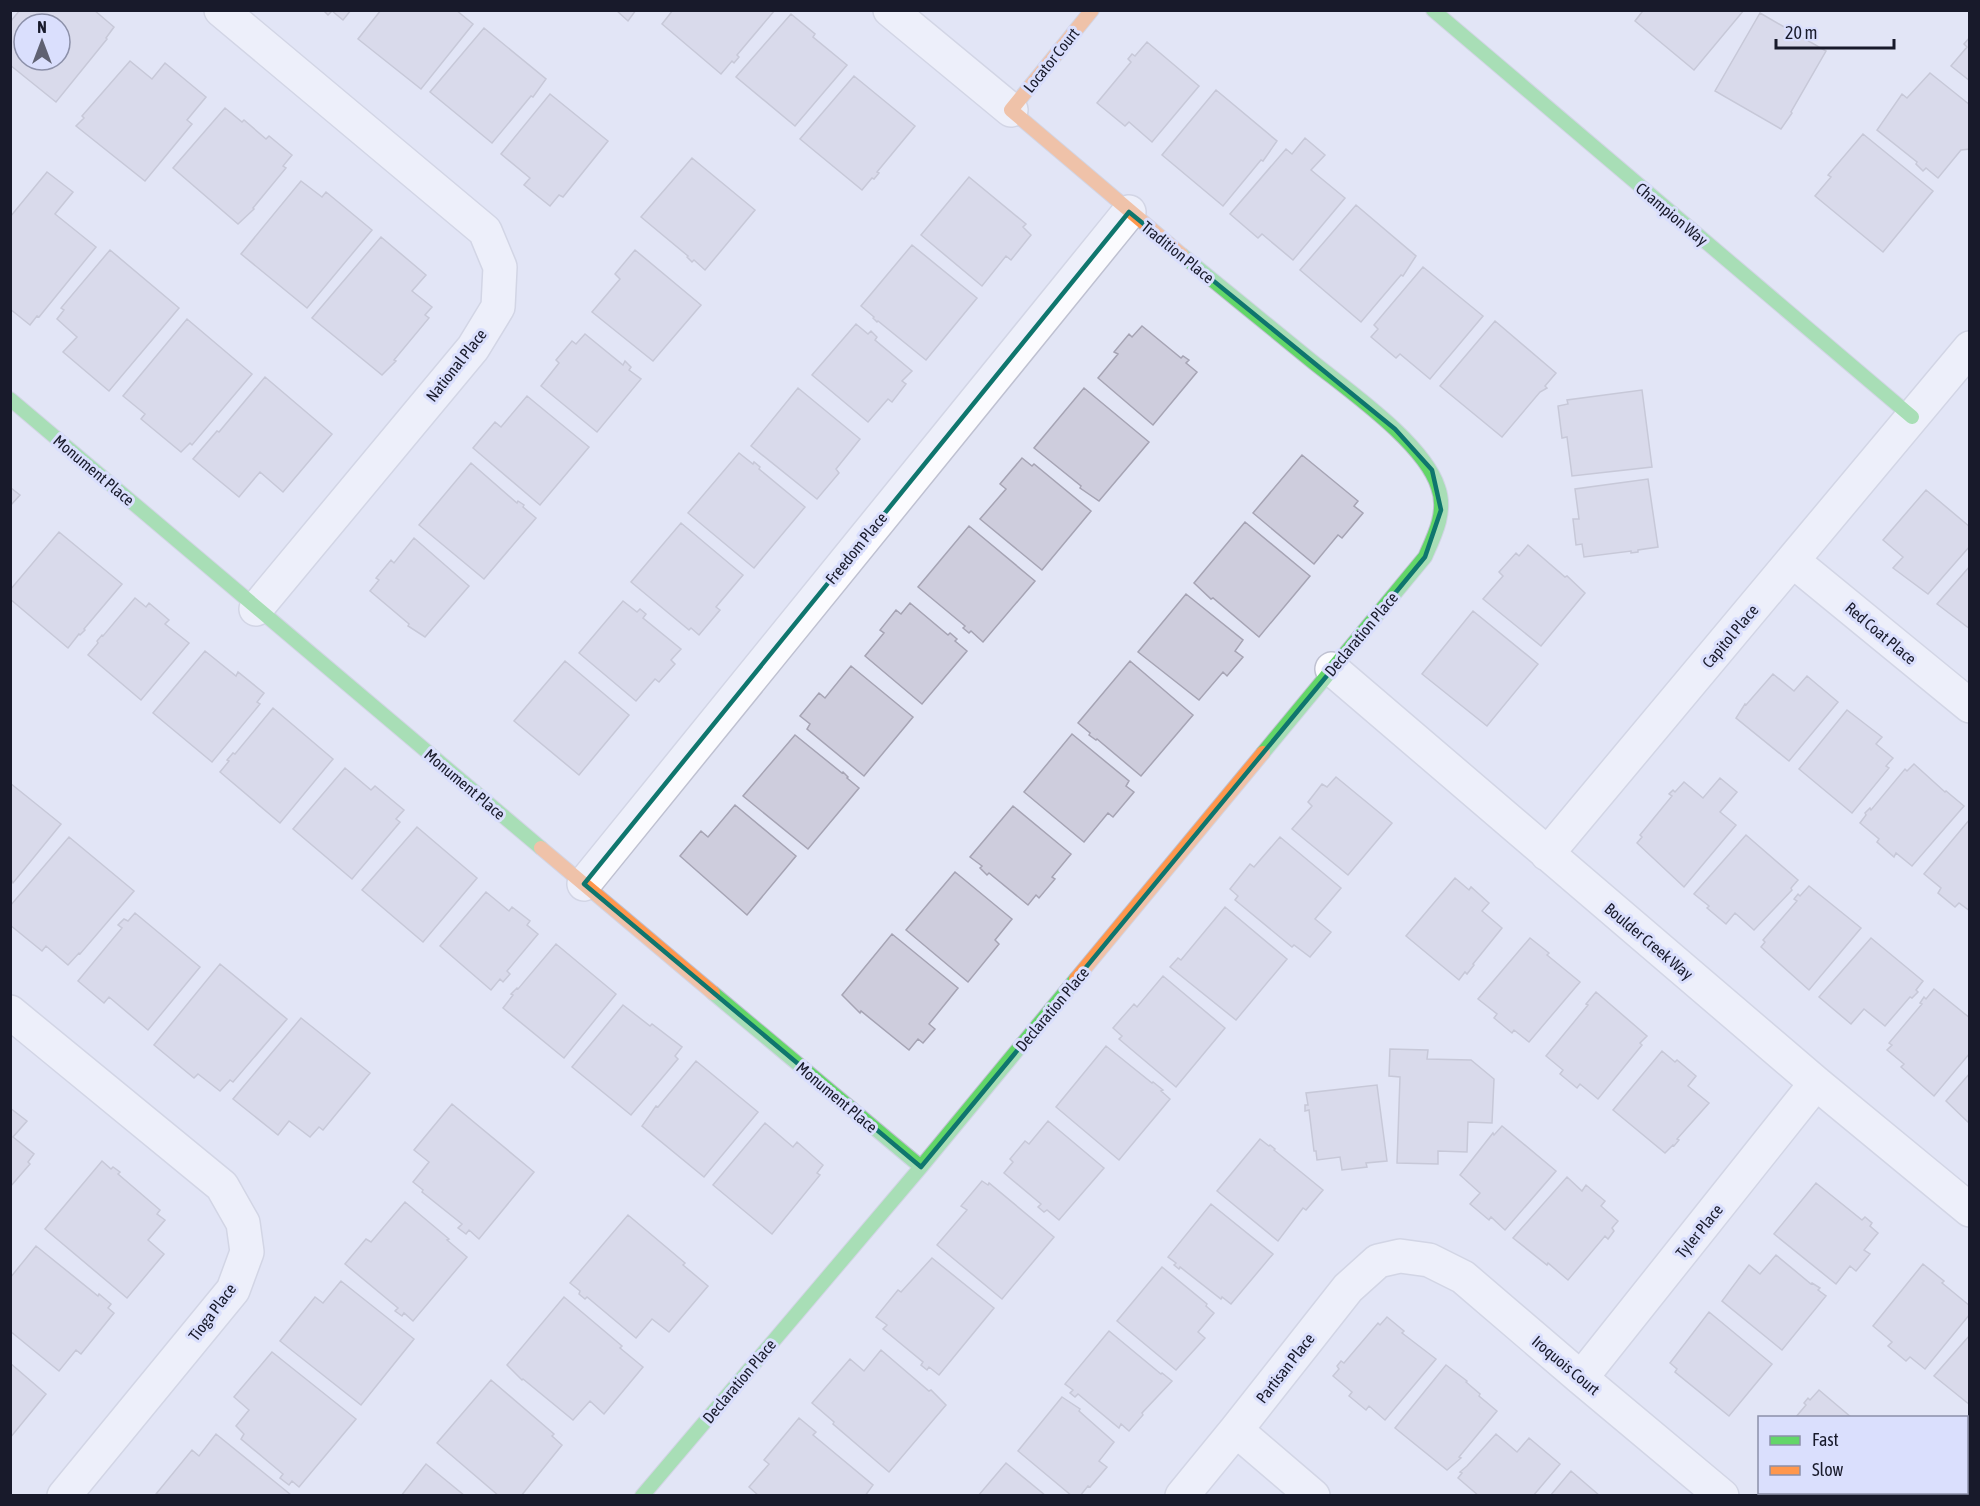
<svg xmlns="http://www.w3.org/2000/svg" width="1980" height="1506" viewBox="0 0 1980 1506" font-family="'Asap Condensed',sans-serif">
<rect width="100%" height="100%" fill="#e2e5f5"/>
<path fill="#cecddd" stroke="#a6a4b4" stroke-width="1.5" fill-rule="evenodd" d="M20,10H94L114,27L106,38L107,39L56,102L10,65V22ZM24,24H60V60H24Z
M323,10H351L343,20L332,11L328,15Z
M381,10H456L473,24L421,89L358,39Z
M616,10H636L628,21Z
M673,10H775L737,55L739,57L734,63L732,61L721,74L662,24Z
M1744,10L1694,70L1635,21L1642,12L1640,10Z
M1760,13L1826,51L1791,112L1792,113L1781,129L1715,91Z
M791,14L815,34L813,37L847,65L795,126L736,77Z
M484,28L546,79L533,97L531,96L492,143L430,92Z
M1970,37V81L1951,66L1967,47L1964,44Z
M1147,42L1199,86L1152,142L1129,122L1125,126L1097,103L1131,62L1128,59L1132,54L1135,56Z
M130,61L152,79L165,63L206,97L187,120L192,124L145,181L76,126L84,118L82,116Z
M1930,73L1970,105V149L1961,150L1938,178L1926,168L1923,171L1916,164L1917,162L1877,130L1902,94L1907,98Z
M854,76L915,126L877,172L879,173L874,179L872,178L862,190L800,139Z
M1216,90L1277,141L1263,161L1261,160L1223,206L1162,155Z
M550,94L608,141L563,197L559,195L550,206L524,185L530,178L501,154Z
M225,108L242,122L244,120L266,139L269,136L292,155L283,166L286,168L253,208L254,209L238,224L173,168Z
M1863,134L1933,191L1883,252L1815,196L1831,177L1828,175Z
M1305,138L1325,155L1311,170L1345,198L1293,260L1262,234L1258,238L1230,214L1286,149L1292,154Z
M692,158L755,210L705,270L694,260L692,262L687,257L688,256L641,217Z
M47,172L73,192L55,214L96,247L39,317L37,316L30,325L10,309V217Z
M969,177L1026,224L1023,227L1031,235L1011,260L1006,256L982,286L921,235Z
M301,181L322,197L326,192L372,230L307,308L241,254Z
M1356,205L1416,256L1403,276L1401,275L1361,322L1300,270Z
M381,237L426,275L412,291L432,307L425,315L429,318L394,360L396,361L382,375L312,318Z
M912,245L977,298L926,360L878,321L877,322L873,318L874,317L861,306Z
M110,250L179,308L109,391L63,352L77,337L57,319L64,310L61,308Z
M635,250L701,305L653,361L592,312L620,279L615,274Z
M1423,267L1483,316L1430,379L1400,354L1396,358L1371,337L1378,329L1374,325Z
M187,319L252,374L192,445L190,443L181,452L141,419L145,414L123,396Z
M1495,321L1556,373L1545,386L1547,388L1540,392L1502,437L1440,386Z
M856,324L868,334L871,331L877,337L875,340L912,371L902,381L906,384L892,402L888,399L868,422L812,375Z
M1142,326L1181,358L1183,356L1189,360L1186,363L1197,372L1153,425L1098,378L1118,354L1114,352L1129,334L1132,337Z
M585,334L623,365L625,361L631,367L629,370L641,379L597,432L541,386L559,363L556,360L572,341L576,344Z
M265,377L332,434L283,492L260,472L239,497L193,459L217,431L219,432Z
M798,388L860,439L836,469L839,473L817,499L751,446Z
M1084,388L1149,442L1099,501L1080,488L1081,486L1034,448Z
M1642,390L1652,467L1572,476L1567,437L1562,438L1558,406L1568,404L1567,400Z
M527,396L589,447L540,505L473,448L495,422L501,427Z
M739,453L753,464L754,462L760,467L759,469L805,507L754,568L688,513Z
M1302,455L1358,501L1354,506L1363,513L1342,538L1338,535L1314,564L1253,513Z
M1022,458L1032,466L1034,464L1091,511L1042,570L980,519L1006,489L1000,484Z
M471,463L517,503L518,501L524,505L523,507L536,518L484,579L419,525Z
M1648,479L1658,547L1638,550V552L1631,553V551L1584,557L1582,544L1576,545L1573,519H1579L1575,489Z
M10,485L11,488L20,495L10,506Z
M1926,490L1970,527V546L1928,594L1893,568L1903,557L1883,540Z
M1245,522L1310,576L1259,637L1213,598L1211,599L1194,583Z
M681,523L743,575L716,607L720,610L699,635L691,628L689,630L631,582Z
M969,526L1035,581L983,642L971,631L969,633L963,628L965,626L918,587Z
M59,532L122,584L84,629L85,630L80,635L79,634L68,648L10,599V590Z
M414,538L469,586L425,637L408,626L409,624L370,591L379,580L376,578L391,560L394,563Z
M1528,545L1565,577L1567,576L1585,593L1541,646L1483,599L1503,576L1499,572L1516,553L1519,556Z
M1970,566V629L1937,604Z
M1186,594L1243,640L1235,651L1243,657L1227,676L1223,672L1199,700L1138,652Z
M135,598L146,607L149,603L169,620L165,624L189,643L141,700L88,655L98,643L97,641L102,635L103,636Z
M623,601L637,612L640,609L646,614L643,618L681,649L671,660L675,664L659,682L655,679L636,701L579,653Z
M910,603L948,635L950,633L957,639L955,641L967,651L922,704L865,656L884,633L880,630L896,610L901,614Z
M1473,611L1538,664L1487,726L1422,674Z
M205,651L236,676L238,672L264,693L257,702L260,704L212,762L153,713Z
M565,661L629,715L579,775L514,721Z
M1130,661L1193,715L1141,776L1097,739L1096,740L1089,735L1090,733L1078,723Z
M851,666L913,717L864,776L807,729L810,724L800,716L819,693L825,698Z
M1773,674L1794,691L1807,676L1838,702L1789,761L1736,718L1745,704L1746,705Z
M273,708L333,759L280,823L220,772L229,761L227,760L233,753L235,754Z
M1847,710L1882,737L1876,744L1893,758L1886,766L1889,768L1852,813L1799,769Z
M1072,734L1129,781L1126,786L1134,792L1113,817L1108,813L1084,842L1024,792Z
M795,735L842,773L843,772L848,777L847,778L859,788L808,849L743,796Z
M1914,764L1945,792L1946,791L1964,806L1912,866L1896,853L1894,857L1877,842L1879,839L1860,823L1866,815L1865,813L1870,808L1871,810L1905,769L1907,771Z
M345,768L371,790L375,786L404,810L396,819L400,822L352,879L293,829Z
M1336,777L1392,823L1348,875L1292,829L1312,806L1308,802L1322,784L1327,787Z
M1720,778L1737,792L1720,812L1736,825L1684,887L1637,843L1642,837L1640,835L1672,796L1669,794L1673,790L1675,792L1684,782L1703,798Z
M10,783L61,824L13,883L12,881L10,883Z
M735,805L796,856L747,915L680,856L701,831L708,837Z
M1013,806L1071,854L1052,877L1055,879L1039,898L1036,895L1028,905L989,873L987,875L980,868L982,866L970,857Z
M1970,819V911L1959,903L1955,907L1938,893L1941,888L1924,874Z
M417,827L477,878L423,942L362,890Z
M1746,835L1798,880L1791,888L1792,890L1754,930L1735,913L1726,924L1707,908L1709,906L1694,894Z
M69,837L134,891L80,954L79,953L68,965L46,946L42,951L10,925V906Z
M1280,837L1341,888L1315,919L1331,932L1310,957L1294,945L1292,947L1235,900L1238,896L1230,889L1250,864L1254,867Z
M955,872L1012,919L995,940L999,944L968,982L906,930Z
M1455,878L1469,890L1471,887L1489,903L1482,911L1502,928L1473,964L1474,965L1467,974L1465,972L1459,980L1406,936Z
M1809,886L1861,928L1809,990L1761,947L1765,942L1763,940L1797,901L1794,899L1798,894L1800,896Z
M486,892L509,911L512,907L530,921L527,925L538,934L507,971L510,974L503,982L500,979L491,990L440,946Z
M1225,907L1287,959L1236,1020L1170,967L1178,958L1181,960Z
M135,913L200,967L148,1030L109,997L104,1003L78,981L122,928L118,925L124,919L128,921Z
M892,934L958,988L929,1024L935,1029L923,1043L918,1039L909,1050L861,1011L860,1013L842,995Z
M1530,938L1549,953L1547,955L1580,982L1529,1042L1514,1030L1512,1033L1494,1018L1497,1014L1478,999Z
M1871,938L1923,981L1916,990L1918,992L1912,998L1910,997L1885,1026L1864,1009L1851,1024L1819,997Z
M556,944L616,994L564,1058L503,1008L513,995L511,994L517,988L518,989Z
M220,964L287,1019L233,1082L230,1080L220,1091L198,1074L194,1078L154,1045Z
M1163,976L1225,1028L1176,1087L1119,1039L1122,1036L1113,1028L1134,1004L1137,1007Z
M1934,989L1970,1018V1053L1934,1096L1901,1067L1904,1064L1887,1050L1892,1045L1889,1043L1922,1004L1920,1003L1924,997L1926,999Z
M1596,992L1647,1036L1640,1043L1642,1045L1598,1099L1580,1084L1577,1088L1560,1074L1563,1070L1546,1056L1588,1005L1586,1004Z
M623,1005L650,1026L652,1024L682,1047L675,1056L678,1059L631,1115L572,1067Z
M301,1018L370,1073L323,1130L319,1127L310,1137L289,1121L278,1135L233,1099Z
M1106,1046L1152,1083L1153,1082L1163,1090L1161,1091L1170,1099L1119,1160L1056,1107Z
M1390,1049L1428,1050L1427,1059L1471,1060L1494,1079L1492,1123L1468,1122L1467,1152L1438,1151V1164L1397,1163L1400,1077L1389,1076Z
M1662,1051L1675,1062L1677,1060L1696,1076L1688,1086L1709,1103L1677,1139L1679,1140L1674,1146L1673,1145L1665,1153L1613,1110Z
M696,1061L758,1112L704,1177L642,1126L656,1106L658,1107Z
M1970,1073V1124L1946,1101Z
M1377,1085L1387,1161L1366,1163L1367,1167L1342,1170L1340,1157L1317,1160L1316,1151H1314L1309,1110L1305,1111V1105H1308L1306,1093Z
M452,1104L534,1172L479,1239L469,1230L466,1234L458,1228L462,1224L422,1192L423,1190L413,1182L429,1162L414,1150Z
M10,1108L27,1121L13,1137L34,1154L28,1162L30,1164L10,1187Z
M1048,1121L1104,1168L1059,1220L1047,1210L1044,1212L1038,1207L1041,1204L1004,1173L1013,1162L1010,1159L1025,1141L1029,1144Z
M765,1123L793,1147L797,1142L823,1165L817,1173L820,1175L772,1234L713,1185Z
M1502,1126L1556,1171L1505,1230L1491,1217L1489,1220L1470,1204L1480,1193L1460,1175L1493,1133L1494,1135Z
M1260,1139L1269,1146L1270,1145L1275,1149L1274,1150L1323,1190L1306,1210L1303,1208L1278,1241L1217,1191Z
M102,1161L111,1169L113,1167L120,1172L118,1174L160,1210L157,1214L165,1220L148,1240L164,1254L127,1298L45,1229Z
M1567,1177L1582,1191L1586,1185L1605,1201L1601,1206L1618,1221L1612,1228L1614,1231L1608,1239L1605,1236L1568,1280L1548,1263L1547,1265L1513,1238Z
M982,1181L988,1185L989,1183L1054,1237L1002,1299L937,1245L967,1210L961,1206Z
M1816,1183L1862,1220L1865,1217L1872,1223L1870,1226L1878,1233L1864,1250L1870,1254L1856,1271L1850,1266L1836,1284L1774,1234Z
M405,1202L449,1239L447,1240L467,1257L413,1321L404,1313L402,1316L395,1311L398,1308L345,1264L366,1239L371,1242Z
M1211,1204L1273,1254L1231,1304L1222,1297L1221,1299L1180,1267L1179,1269L1174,1265L1176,1263L1168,1257Z
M628,1215L685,1263L683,1265L708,1286L669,1332L652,1319L636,1338L587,1297L585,1299L579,1294L580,1291L570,1283Z
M36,1246L98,1296L99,1294L111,1304L108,1308L114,1313L81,1354L76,1350L59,1371L10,1331V1278Z
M1776,1255L1811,1284L1812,1283L1820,1288L1818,1290L1826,1296L1782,1350L1722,1301L1749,1265L1760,1274Z
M932,1258L994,1308L939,1375L929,1367L927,1370L921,1365L923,1362L883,1329L887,1325L876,1317L898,1290L901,1292Z
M1923,1264L1944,1281L1942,1283L1970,1306V1314L1925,1369L1910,1357L1906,1361L1888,1346L1892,1342L1873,1326Z
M1162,1267L1207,1304L1206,1306L1214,1313L1198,1332L1205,1338L1176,1370L1117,1321Z
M341,1281L414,1339L361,1405L280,1341L315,1297L323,1303Z
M564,1297L622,1346L620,1348L643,1367L604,1414L590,1401L573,1420L523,1379L522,1380L507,1365Z
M1709,1312L1772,1364L1729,1416L1675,1372L1677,1369L1670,1363Z
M1387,1317L1404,1331L1402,1333L1436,1359L1385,1420L1369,1406L1366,1410L1349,1396L1352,1392L1333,1376L1339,1369L1337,1366L1341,1361L1344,1363L1378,1323L1380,1325Z
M1109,1331L1161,1374L1162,1373L1172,1381L1142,1413L1143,1415L1129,1431L1121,1424L1119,1428L1078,1394L1075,1397L1070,1393L1073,1390L1065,1384Z
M1970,1335V1405L1934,1376Z
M881,1350L929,1391L931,1390L946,1405L889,1472L833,1424L834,1422L812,1403L850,1359L864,1371Z
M272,1352L356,1419L299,1487L292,1481L289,1485L280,1478L283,1474L241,1439L244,1434L236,1426L249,1410L234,1397Z
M10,1363L46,1394L10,1438Z
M1446,1365L1467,1381L1466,1382L1480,1394L1479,1396L1497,1411L1459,1457L1461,1458L1447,1470L1395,1428Z
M491,1380L554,1434L552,1436L562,1445L521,1496H499L437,1443Z
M1819,1390L1852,1418H1795L1806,1405L1804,1403L1808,1398L1810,1400Z
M1062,1397L1080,1409L1079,1411L1114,1442L1099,1461L1107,1467L1090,1487L1088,1486L1080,1496H1072L1018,1451Z
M799,1418L816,1432L813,1435L873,1485L865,1496H759L749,1487L769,1464L764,1460Z
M216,1434L291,1495L156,1494L192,1450L199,1456Z
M1496,1434L1517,1452L1529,1438L1560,1464L1533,1496H1479L1458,1478L1462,1473L1460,1472L1467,1466Z
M1006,1463L1046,1496H978Z
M426,1464L465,1496H401Z
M1571,1471L1600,1496H1550Z
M1837,1492H1926L1929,1495L1835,1496Z"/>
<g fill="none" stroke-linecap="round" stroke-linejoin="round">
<g stroke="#bfc1d1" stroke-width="36">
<path id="street" d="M221,10L485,231L500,267L498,307L473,348L256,609
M890,10L1011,110
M1793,561L1970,706
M1332,669L1816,1083L1970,1210
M1547,854L1970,348
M584,884L1129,212
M10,1012L222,1186L243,1223L247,1252L233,1290L64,1496
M1581,1378L1816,1083
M1236,1430L1313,1496
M1182,1496L1236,1430L1348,1288L1378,1261L1400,1256L1429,1260L1463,1277L1581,1378L1722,1496"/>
</g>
<g stroke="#bfc1d1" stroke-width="16">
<path id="fast" d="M1433,10L1912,417
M1182,255C1226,291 1269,326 1313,362C1349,391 1424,443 1438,487C1447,511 1435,535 1425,557L1263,753
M10,399L541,848
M713,993L921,1167
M642,1496L921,1167L1076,979"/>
</g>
<g stroke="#bfc1d1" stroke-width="16">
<path id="slow" d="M1092,10L1011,110L1182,255
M541,848L713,993
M1076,979L1263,753"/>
</g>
<use href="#street" stroke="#fbfbfe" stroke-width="33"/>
<use href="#fast" stroke="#63d668" stroke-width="14"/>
<use href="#slow" stroke="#ff974d" stroke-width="14"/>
</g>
<path d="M0 0H1980V1506H0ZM1129,212L1395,429L1432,470L1441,510L1425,557L921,1167L584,884Z" fill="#e2e5f5" fill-opacity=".55" fill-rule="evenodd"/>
<path fill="none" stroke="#0f766e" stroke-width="4.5" stroke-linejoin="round" d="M1129,212L1395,429L1432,470L1441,510L1425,557L921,1167L584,884Z"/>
<g text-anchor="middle" stroke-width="6" stroke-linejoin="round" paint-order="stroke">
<g font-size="16" fill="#181a2b" stroke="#dadffd">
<text transform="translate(1051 60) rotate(-51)" y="6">Locator Court</text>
<text transform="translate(1672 214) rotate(40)" y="6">Champion Way</text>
<text transform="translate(1178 252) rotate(39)" y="6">Tradition Place</text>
<text transform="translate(456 365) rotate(-52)" y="6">National Place</text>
<text transform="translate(94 470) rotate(40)" y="6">Monument Place</text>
<text transform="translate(856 548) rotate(-51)" y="6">Freedom Place</text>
<text transform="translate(1881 633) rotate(40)" y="6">Red Coat Place</text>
<text transform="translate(1361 634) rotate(-50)" y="6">Declaration Place</text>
<text transform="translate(1730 636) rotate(-50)" y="6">Capitol Place</text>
<text transform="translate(465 784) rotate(40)" y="6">Monument Place</text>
<text transform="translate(1649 941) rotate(40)" y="6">Boulder Creek Way</text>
<text transform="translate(1052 1009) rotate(-50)" y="6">Declaration Place</text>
<text transform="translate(837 1097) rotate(40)" y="6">Monument Place</text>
<text transform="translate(1699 1231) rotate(-51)" y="6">Tyler Place</text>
<text transform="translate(212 1312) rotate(-53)" y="6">Tioga Place</text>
<text transform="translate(1566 1365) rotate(40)" y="6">Iroquois Court</text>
<text transform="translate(1285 1368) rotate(-52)" y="6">Partisan Place</text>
<text transform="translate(739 1381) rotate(-50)" y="6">Declaration Place</text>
</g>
</g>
<rect width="1980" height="1506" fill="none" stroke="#181a2b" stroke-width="24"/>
<rect x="1758" y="1416" width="210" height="78" fill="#dadffd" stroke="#8c90a9" stroke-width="1.5"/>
<rect x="1770" y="1436" width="30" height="9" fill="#63d668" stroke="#8c90a9" stroke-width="1.5"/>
<text x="1812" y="1446" font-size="18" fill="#181a2b">Fast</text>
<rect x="1770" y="1466" width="30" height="9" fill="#ff974d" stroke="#8c90a9" stroke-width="1.5"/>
<text x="1812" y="1476" font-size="18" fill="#181a2b">Slow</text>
<g transform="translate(42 42)"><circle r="28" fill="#dadffd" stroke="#8c90a9" stroke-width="1.5"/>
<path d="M0-4.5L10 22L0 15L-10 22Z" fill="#5f6172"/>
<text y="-9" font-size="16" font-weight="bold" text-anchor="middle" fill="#181a2b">N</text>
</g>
<path d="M1776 39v9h118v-9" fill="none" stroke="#181a2b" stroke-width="3"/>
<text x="1785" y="39" font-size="18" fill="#181a2b" stroke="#dadffd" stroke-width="4.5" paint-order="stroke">20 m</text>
</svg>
